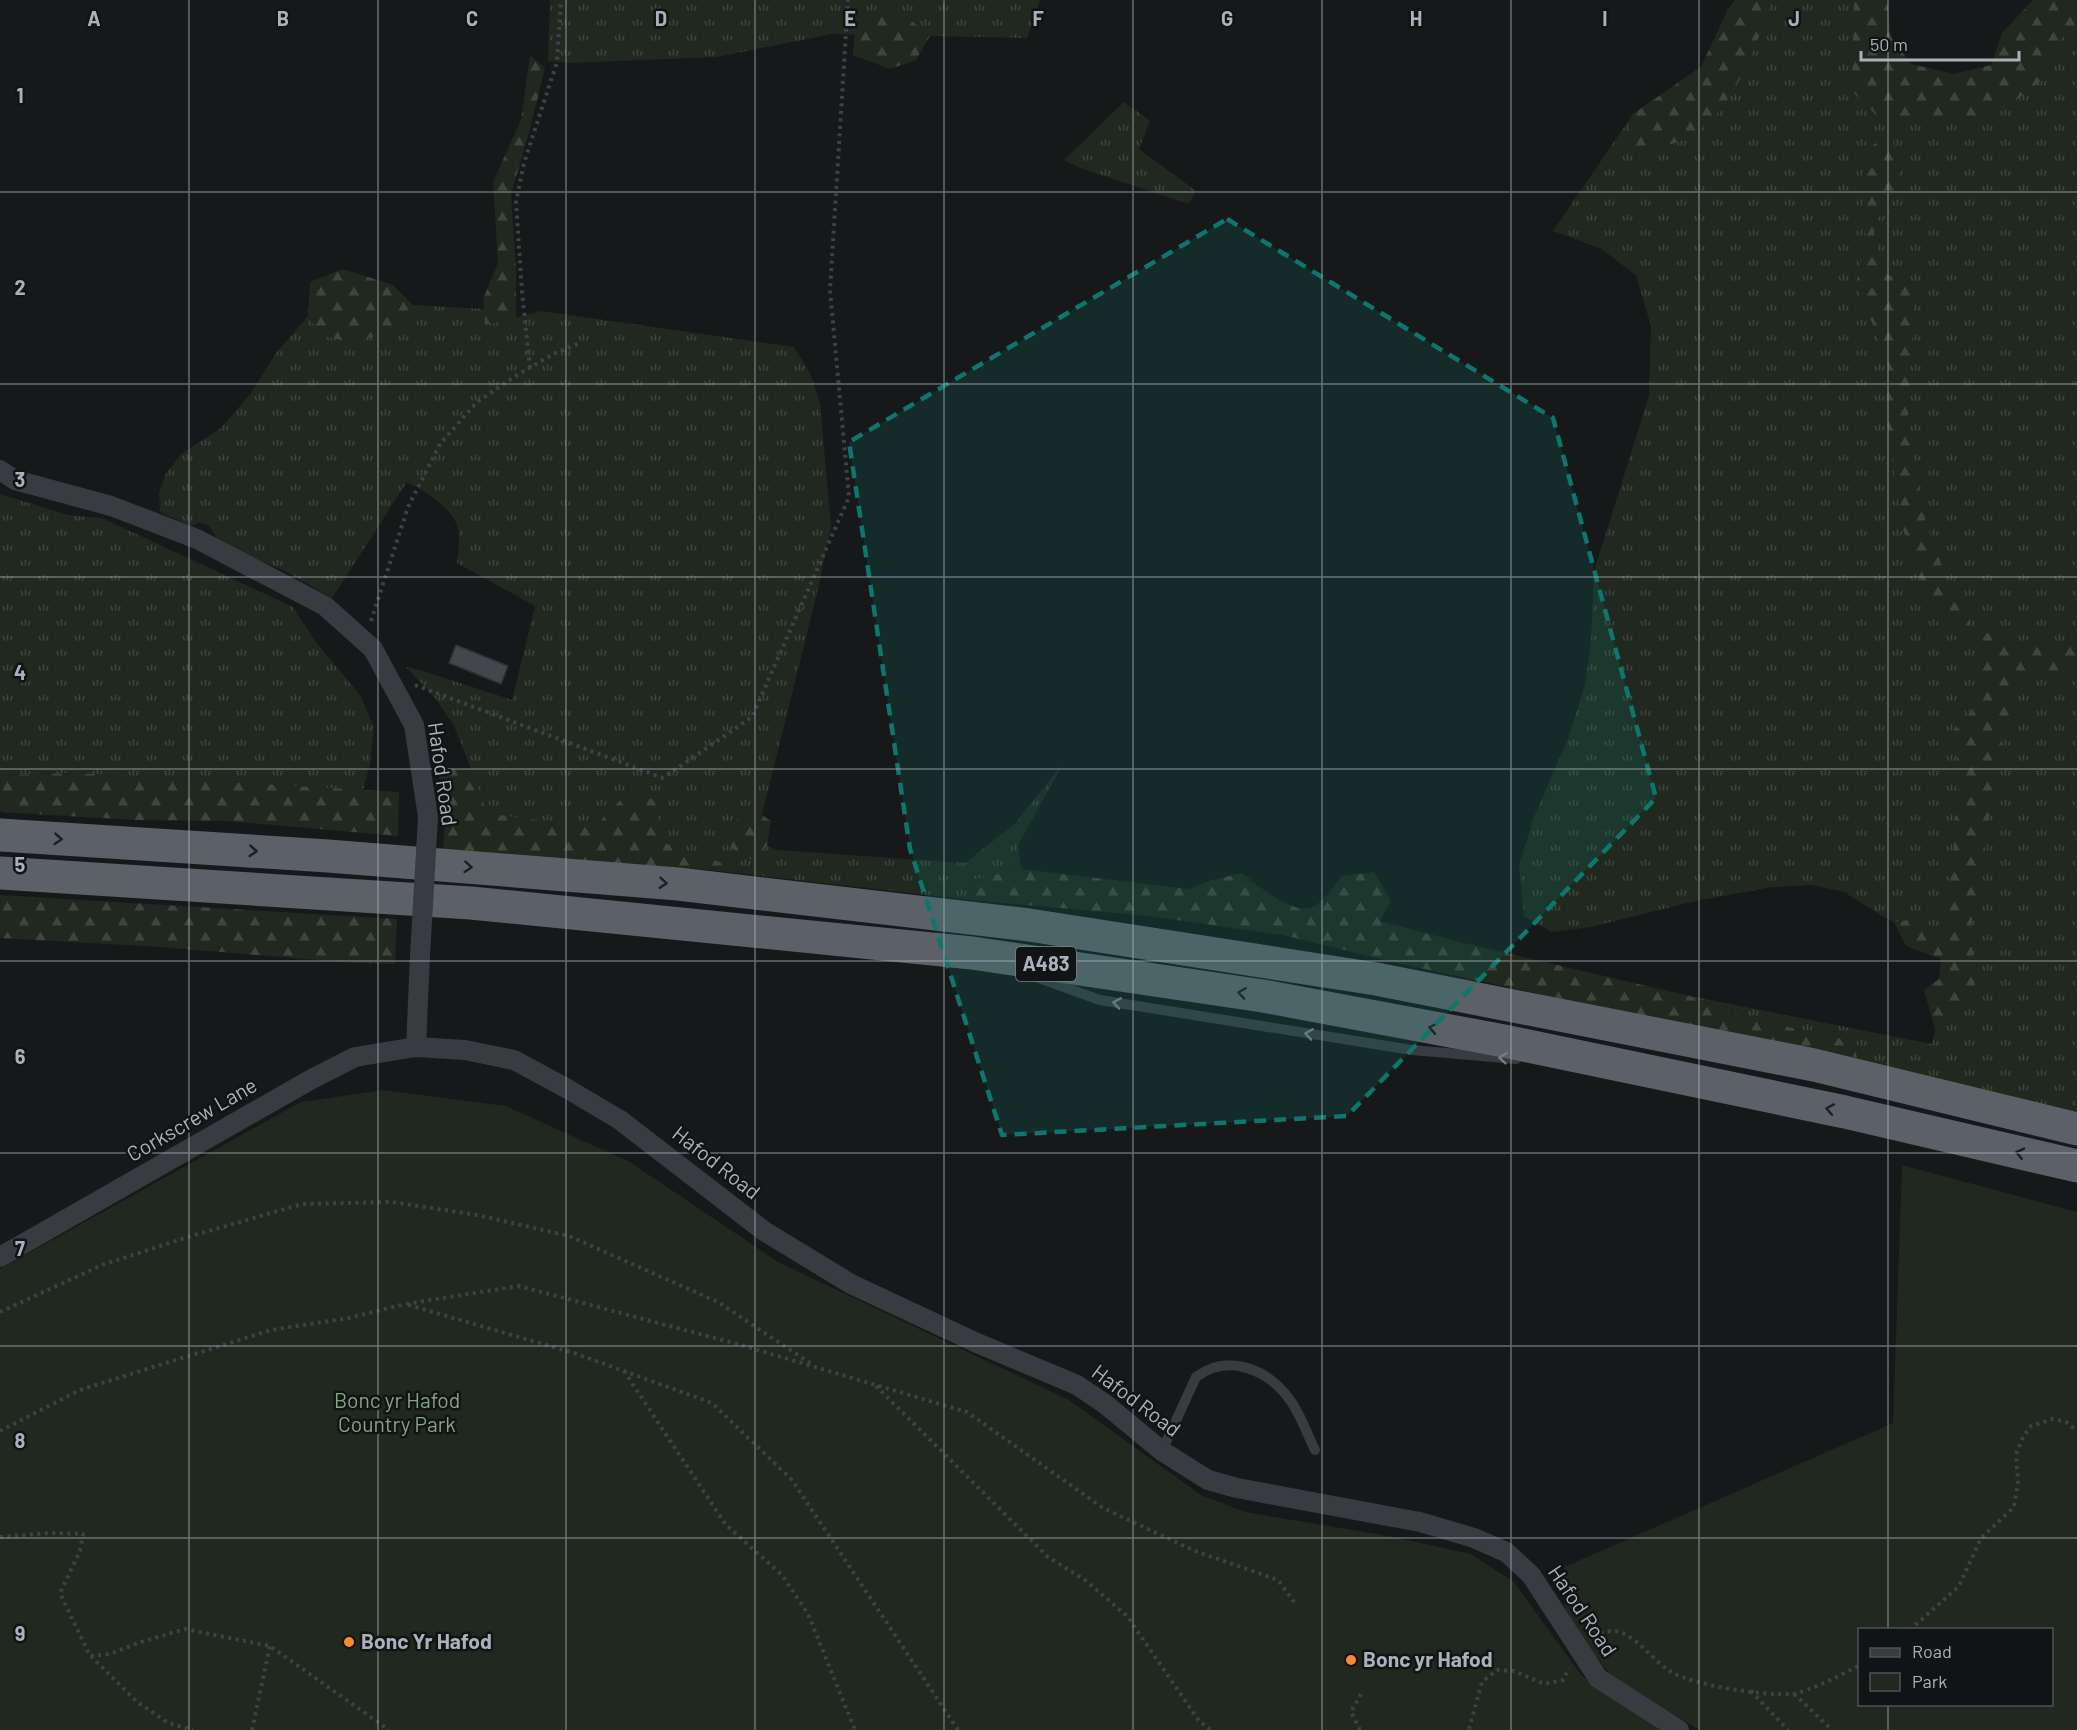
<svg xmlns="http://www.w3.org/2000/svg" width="2077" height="1730" viewBox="0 0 2077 1730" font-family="Barlow,sans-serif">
<defs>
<pattern id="grass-tufts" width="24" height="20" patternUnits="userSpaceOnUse" patternTransform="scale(1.5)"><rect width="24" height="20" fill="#20281f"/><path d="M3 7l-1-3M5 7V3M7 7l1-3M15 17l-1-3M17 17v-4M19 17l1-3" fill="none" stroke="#3e453d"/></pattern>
<pattern id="forest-firs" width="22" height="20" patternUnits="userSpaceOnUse" patternTransform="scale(1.5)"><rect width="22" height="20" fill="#20281f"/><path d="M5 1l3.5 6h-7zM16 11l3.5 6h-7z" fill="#3e453d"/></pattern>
</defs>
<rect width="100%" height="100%" fill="#17181a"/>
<path fill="url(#grass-tufts)" d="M550,0H1040L1027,38L832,34L716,57L570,63L548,61Z
M1759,0H1867L1875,64L1945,90L2014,63L2077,0V1115L1795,1047L1856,1058L1832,1036L1744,1018L1690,996L1932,1044L1953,949L1882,916L1844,892L1812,885L1772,887L1691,902L1591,927L1552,932L1524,916L1519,865L1534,817L1568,739L1585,685L1591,642L1594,571L1649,396L1651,326L1636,275L1600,248L1553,231L1633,114L1701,67Z
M1124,102L1150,121L1139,149L1196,191L1189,204L1080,168L1064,160Z
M413,305L484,309L486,325L541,311L794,347L810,373L820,403L831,526L818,589L762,815L751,811L754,860L767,846L777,850L965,863L1015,824L1064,762L1018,845L1021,869L968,881L971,900L691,868L745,872L465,831L454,769H471L454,726L437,700L406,667L423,671L512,700L535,606L457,563C458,551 461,536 457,525C451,508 422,489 407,482L332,598L283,570L221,545L209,526L200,522L191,526L160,512L159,493L165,475L181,454L221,428L251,393L276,353L308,316Z
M0,494L68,515L102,518L293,607L315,641L360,695L374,727L370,765L363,790L76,773L0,775Z"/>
<path fill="url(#forest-firs)" d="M1735,0H1772C1756,47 1730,124 1678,142C1661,148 1641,147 1623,148L1633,114L1701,67L1728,9Z
M1854,0H1887L1891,37L1911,64L1954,74L1991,65L2002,33L2033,0H2077V28L2053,44L2044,79L2011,104L1981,119L1879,118L1852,91Z
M856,11L901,12L930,36L916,60L890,69L853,55Z
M530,55L545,68L529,133L511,194L516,268V318L485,325L483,299L498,263L493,182L521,120Z
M1889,133L1901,160L1890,213L1878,217L1874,234L1884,273L1906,283L1914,297L1908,416L1914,469L1926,523L1942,566L1947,599L1968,608L1969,627L1954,625L1930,604L1919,577L1901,523L1886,414L1888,366L1874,327L1856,285L1866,239L1861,179L1869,148Z
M343,269L393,285L413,305L399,326L356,343L322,336L308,316L310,282Z
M1985,632L2022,649L2077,639V672L2022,677L2002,741L1971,927L1975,989L1936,1032L1924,990L1939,979L1941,959L1906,946L1894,922L1916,919L1943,933L1954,845L1959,783L1955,730L1971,712L1981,667L1977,637Z
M438,768L472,770L484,805L494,814L595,829L606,814L627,794L656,800L661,842L748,872L443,852L445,816Z
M76,773L399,792L398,836L227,821L134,820L0,812V775Z
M752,811L762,815L771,821L767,846L754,860L747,858L727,845L726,827Z
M1021,869L1189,889L1212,880L1242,873C1257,885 1293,916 1313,907C1324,902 1334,885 1342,876L1374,872L1391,901L1380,921L1463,943L1690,996L1744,1018L1832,1036L1854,1043L1857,1058L1632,1014L1397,963L1283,935L1148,916L971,900L968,881Z
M0,895L397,919L395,964L353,963L161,947L0,938Z"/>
<path fill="#20281f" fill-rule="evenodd" d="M383,1090L506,1106L630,1162L778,1262L1069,1400L1201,1495L1245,1512L1389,1536L1471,1554L1514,1582L1582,1676L1663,1730H0V1269L301,1102Z
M1902,1165L2077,1212V1730H1699L1611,1675L1585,1643L1565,1608L1562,1585L1564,1567L1893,1423ZM1860,1630H2052V1704H1860Z"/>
<path fill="#43464a" stroke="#313236" stroke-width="1.5" d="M456,645L508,666L501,684L449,663Z"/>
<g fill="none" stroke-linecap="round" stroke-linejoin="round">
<path stroke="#3e4246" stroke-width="4" stroke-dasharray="3 4.5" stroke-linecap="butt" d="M530,368L522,292L516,202L524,163L557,62L561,0
M371,621L408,507L440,444L477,402L514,377L553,354L580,343
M415,685L663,778L752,717L849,497L830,290L848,0
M0,1312L102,1265L188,1237L302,1204L392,1202L477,1215L569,1236L718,1302L813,1365
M624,1371L726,1525L782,1575L808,1614L855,1730
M876,1386L1048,1557L1085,1580L1127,1616L1199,1721L1211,1730
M0,1431L80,1390L271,1330L349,1318L405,1304
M0,1537L49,1533L83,1534L80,1551L60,1593L90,1656L110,1654L141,1642L185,1629L270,1646L389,1730
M1910,1630L1959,1586L1981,1538L2014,1507L2018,1482L2016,1454L2023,1437L2031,1426L2053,1419L2066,1422L2077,1431
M1594,1637C1627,1614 1650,1663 1675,1674C1700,1686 1764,1696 1792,1694C1806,1693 1847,1672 1860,1665
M91,1656L136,1701L168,1723L193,1730
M1751,1691L1788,1730
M1794,1694L1832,1730
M1469,1729L1482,1682L1497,1670L1514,1671L1544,1684L1563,1680L1569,1668
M252,1730L270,1646
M958,1730L792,1480L712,1403L574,1353L405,1304L519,1286L741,1345L967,1412L1103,1508L1195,1551L1278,1580L1297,1606
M1360,1730L1351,1712L1362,1692"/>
<path stroke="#383b3f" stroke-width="10" d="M1036,977L1100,1000L1412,1050L1516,1059
M1162,1451L1196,1377C1228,1353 1268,1369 1290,1400C1301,1415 1307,1434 1315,1450"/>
<path stroke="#383b3f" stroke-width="20" d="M0,470L15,480L111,506L197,539L325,606L373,649L414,725L428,817
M416,1047L420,956
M0,1257L310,1080L355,1057L416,1047L465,1050L514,1060L566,1088L620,1120L764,1231L851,1284L977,1343L1077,1385L1105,1404L1162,1451L1208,1480L1237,1488L1420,1522L1474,1538L1506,1552L1531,1575L1598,1678L1679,1730"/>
<path stroke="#5c6167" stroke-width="33" d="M0,835L328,856L678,884L1029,925L1376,979L1814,1065L2077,1129
M0,873L471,903L972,953L1263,996L1504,1041L1845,1112L2077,1166"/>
<path stroke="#383b3f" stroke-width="20" d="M420,956L428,817"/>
</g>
<defs><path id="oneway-chevron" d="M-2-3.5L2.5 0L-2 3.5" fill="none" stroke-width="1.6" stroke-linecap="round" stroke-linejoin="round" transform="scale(1.5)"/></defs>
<g stroke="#1d1f21">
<use href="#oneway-chevron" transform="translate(58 839) rotate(4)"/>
<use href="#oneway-chevron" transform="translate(253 851) rotate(4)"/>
<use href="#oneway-chevron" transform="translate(468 867) rotate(5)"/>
<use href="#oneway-chevron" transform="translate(663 883) rotate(5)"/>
<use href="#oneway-chevron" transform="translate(1242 993) rotate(-172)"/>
<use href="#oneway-chevron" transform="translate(1433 1028) rotate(-169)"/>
<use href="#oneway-chevron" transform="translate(1830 1109) rotate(-169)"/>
<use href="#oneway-chevron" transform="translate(2020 1153) rotate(-167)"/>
</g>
<g stroke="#767c83">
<use href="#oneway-chevron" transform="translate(1117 1003) rotate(-171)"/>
<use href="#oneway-chevron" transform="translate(1309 1034) rotate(-171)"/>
<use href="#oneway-chevron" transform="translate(1503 1058) rotate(-175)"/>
</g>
<path fill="#0f766e" fill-opacity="0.2" stroke="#0f766e" stroke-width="4.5" stroke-dasharray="12 8" stroke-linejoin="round" d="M1227,219L1553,418L1656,798L1347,1116L1002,1135L910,849L849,442Z"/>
<path fill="none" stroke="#a9b2ba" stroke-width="1.5" stroke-opacity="0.55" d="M189,0V1730M378,0V1730M566,0V1730M755,0V1730M944,0V1730M1133,0V1730M1322,0V1730M1511,0V1730M1699,0V1730M1888,0V1630M0,192H2077M0,384H2077M0,577H2077M0,769H2077M0,961H2077M0,1153H2077M0,1346H2077M0,1538H2077M1888,1704V1730"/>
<g fill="#f88b31" stroke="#121315" stroke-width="2">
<circle cx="349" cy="1642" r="6"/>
<circle cx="1351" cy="1660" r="6"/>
</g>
<g text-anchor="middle" stroke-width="5" stroke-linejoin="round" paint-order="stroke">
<rect fill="#121315" stroke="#7c8288" stroke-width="1.5" x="1016" y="947" width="60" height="34" rx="4.5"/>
<g font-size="20" font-weight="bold" fill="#a9b2ba">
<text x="1046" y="971">A483</text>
</g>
<g font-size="21" fill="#a9b2ba" stroke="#121315">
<text transform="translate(442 774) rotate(82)" y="7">Hafod Road</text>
<text transform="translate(192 1120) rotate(-30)" y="7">Corkscrew Lane</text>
<text transform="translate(716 1163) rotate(38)" y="7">Hafod Road</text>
<text transform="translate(1136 1401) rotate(37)" y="7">Hafod Road</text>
<text transform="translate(1582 1611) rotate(56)" y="7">Hafod Road</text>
</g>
<g font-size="21" fill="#85a580" stroke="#121315">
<text x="397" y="1408">Bonc yr Hafod<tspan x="397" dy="24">Country Park</tspan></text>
</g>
<g font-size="21" font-weight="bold" fill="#a9b2ba" stroke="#121315" text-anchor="start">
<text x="361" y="1649">Bonc Yr Hafod</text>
<text x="1363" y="1667">Bonc yr Hafod</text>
</g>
</g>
<g font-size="20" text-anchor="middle" font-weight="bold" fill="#a9b2ba" stroke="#121315" stroke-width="5" stroke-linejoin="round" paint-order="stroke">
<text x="94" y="26">A</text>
<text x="283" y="26">B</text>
<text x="472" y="26">C</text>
<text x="661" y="26">D</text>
<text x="850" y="26">E</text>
<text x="1038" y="26">F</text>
<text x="1227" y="26">G</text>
<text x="1416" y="26">H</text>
<text x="1605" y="26">I</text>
<text x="1794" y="26">J</text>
<text x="20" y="103">1</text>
<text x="20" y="295">2</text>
<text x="20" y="487">3</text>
<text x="20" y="680">4</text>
<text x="20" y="872">5</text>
<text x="20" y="1064">6</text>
<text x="20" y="1256">7</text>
<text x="20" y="1448">8</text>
<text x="20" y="1641">9</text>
</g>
<rect x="1858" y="1628" width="195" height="78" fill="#121315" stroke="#4e5357" stroke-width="1.5"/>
<rect x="1870" y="1648" width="30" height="9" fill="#383b3f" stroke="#4e5357" stroke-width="1.5"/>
<text x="1912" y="1658" font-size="18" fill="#a9b2ba">Road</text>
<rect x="1870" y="1673" width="30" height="18" fill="#20281f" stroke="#4e5357" stroke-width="1.5"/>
<text x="1912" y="1688" font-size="18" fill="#a9b2ba">Park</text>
<path d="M1861 51v9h158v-9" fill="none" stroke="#a9b2ba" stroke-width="3"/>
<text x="1870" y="51" font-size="18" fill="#a9b2ba" stroke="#121315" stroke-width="4.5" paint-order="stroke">50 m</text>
</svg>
